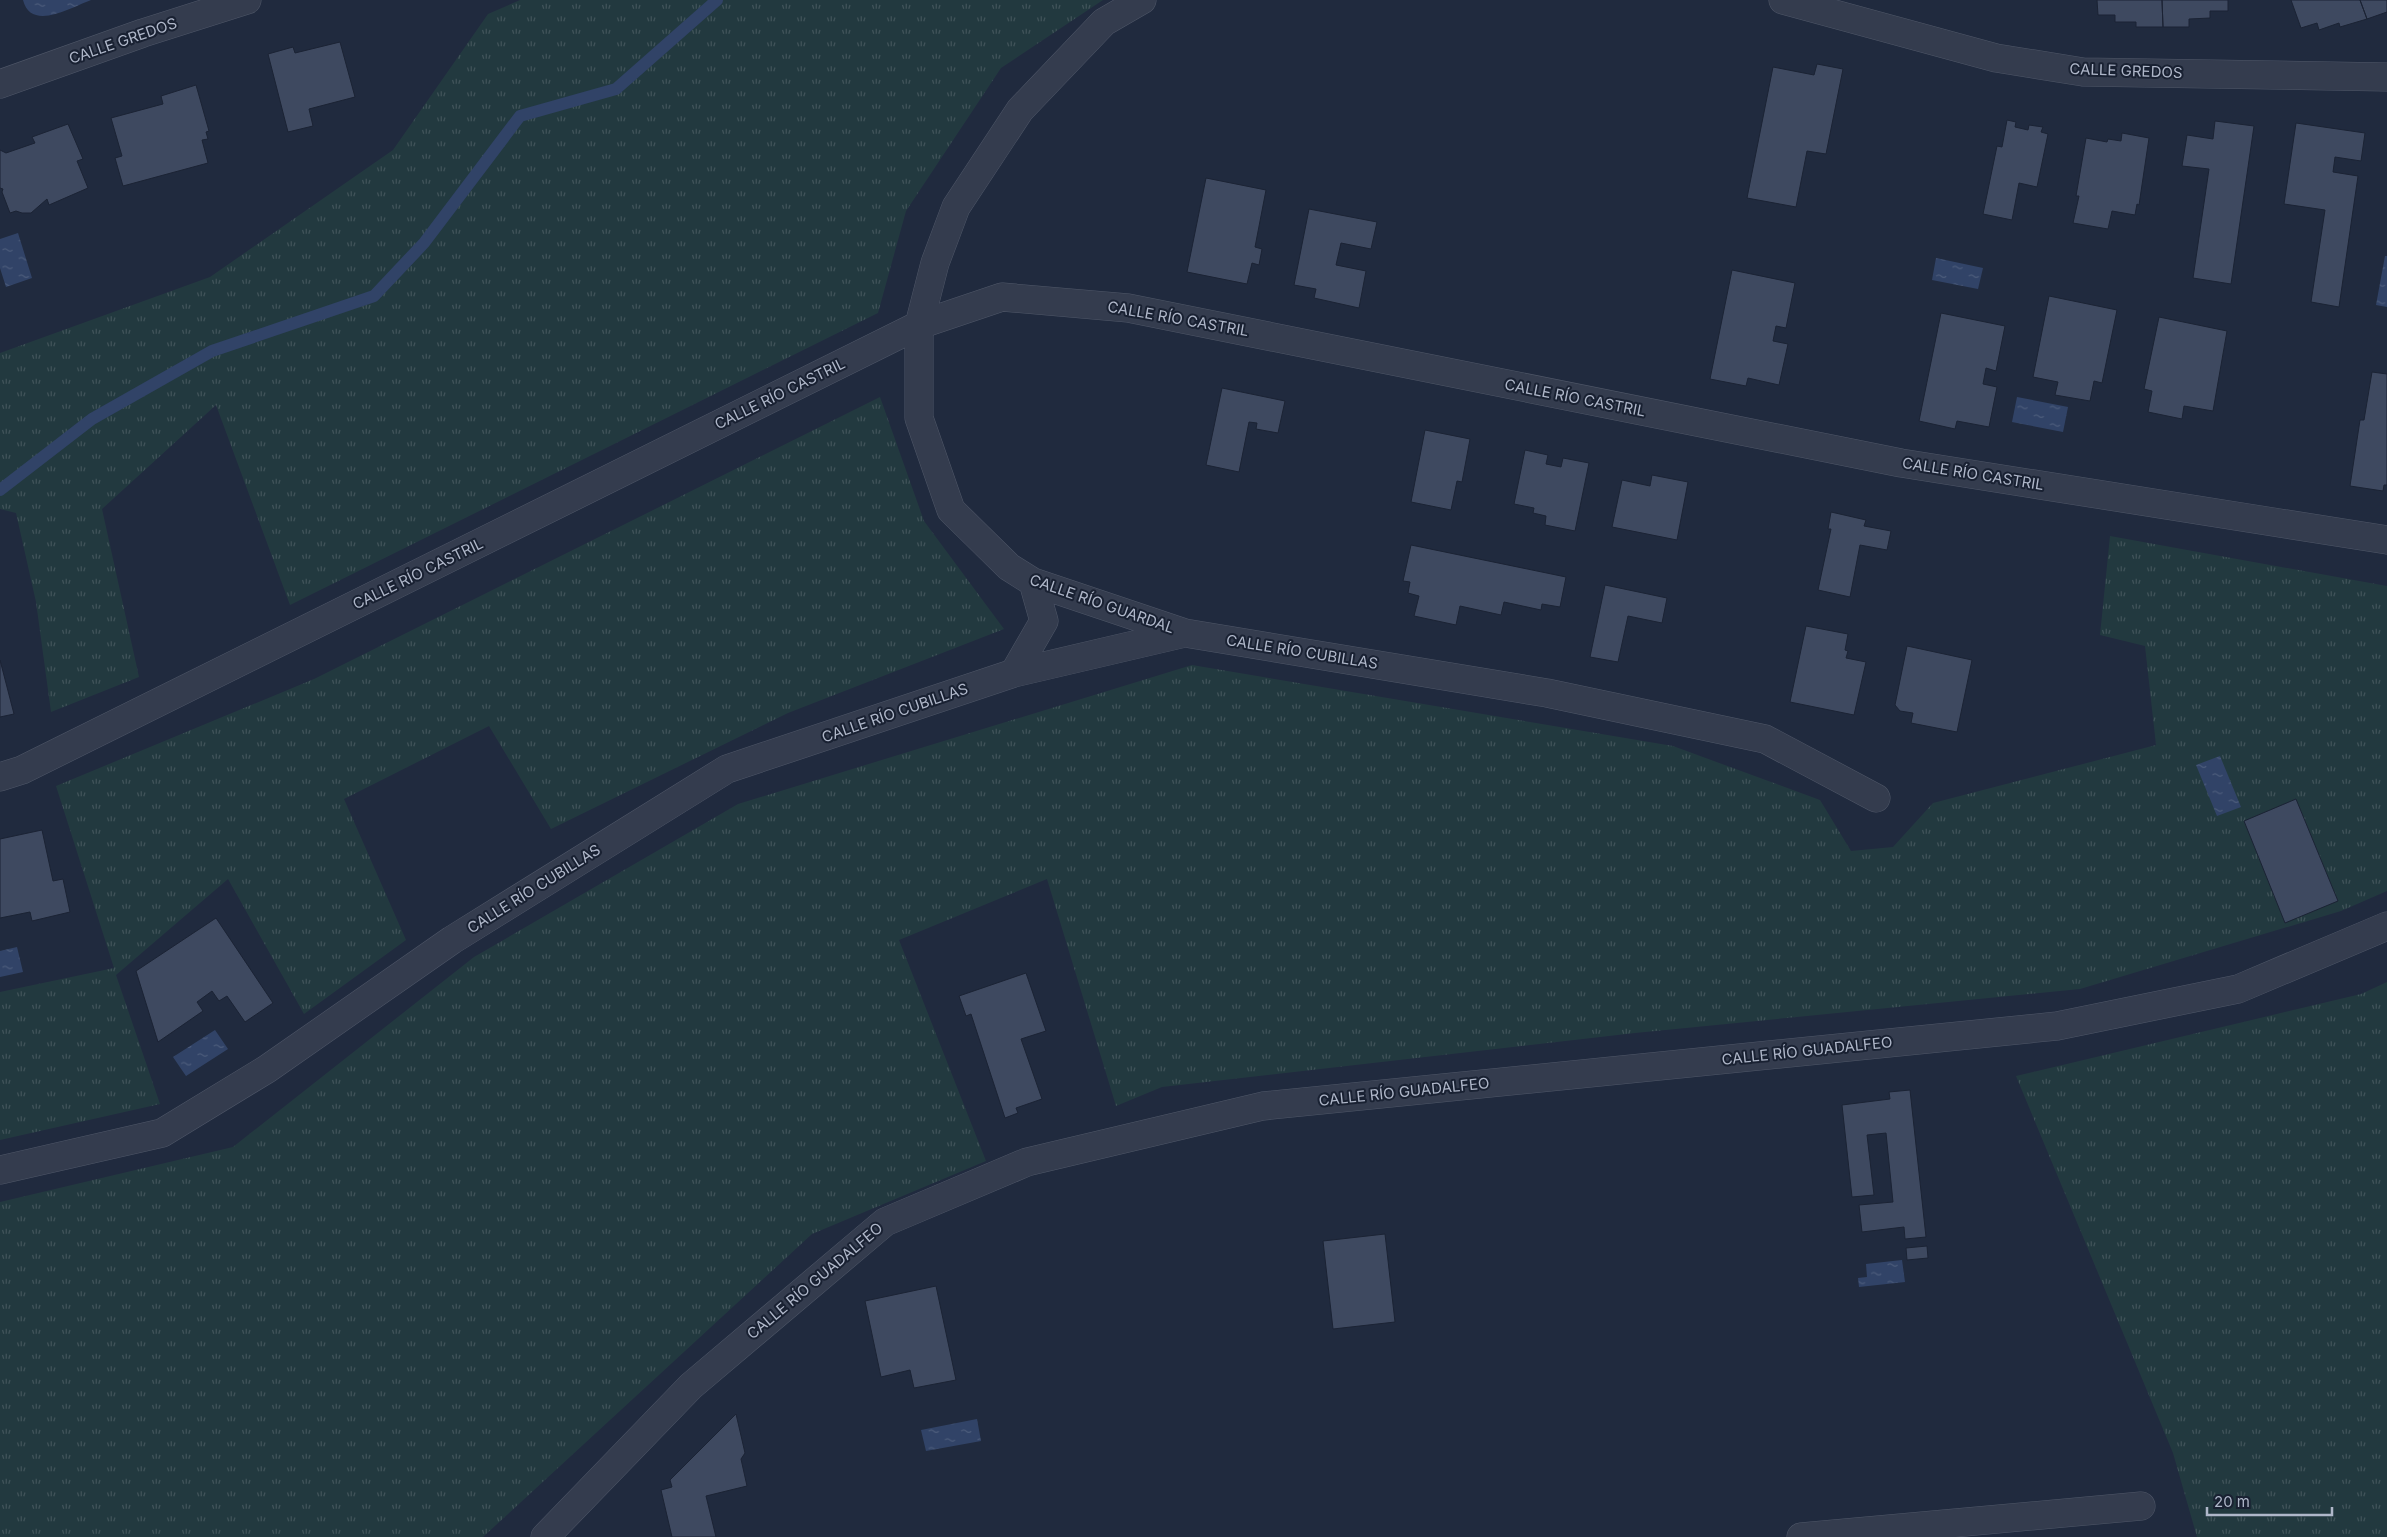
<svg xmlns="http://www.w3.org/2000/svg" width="2387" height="1537" viewBox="0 0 2387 1537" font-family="Inter,sans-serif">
<defs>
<pattern id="grass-tufts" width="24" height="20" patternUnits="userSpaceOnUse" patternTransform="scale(1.25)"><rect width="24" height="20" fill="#22393f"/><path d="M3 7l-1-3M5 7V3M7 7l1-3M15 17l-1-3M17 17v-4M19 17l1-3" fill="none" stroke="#405359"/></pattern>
<pattern id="water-ripples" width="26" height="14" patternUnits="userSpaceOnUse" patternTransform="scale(1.25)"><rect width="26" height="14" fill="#314367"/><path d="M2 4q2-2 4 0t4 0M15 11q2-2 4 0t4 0" fill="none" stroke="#4c5c7b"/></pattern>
</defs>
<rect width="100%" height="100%" fill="#202a3e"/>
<path fill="url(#grass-tufts)" d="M520,0H1103L1001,68L906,211L878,313L290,605L216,405L102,509L139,677L51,712L36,602L16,513L0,509V353L210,277L393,150L488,14Z
M880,397L924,521L1004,629L788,713L551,829L489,726L344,799L406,940L304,1014L228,879L116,975L160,1104L0,1140V992L114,968L56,786L314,679Z
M2110,536L2387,586V891L2341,911L2080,989L1635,1033L1162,1087L1116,1106L1047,879L899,940L986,1161L812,1234L483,1537H0V1202L233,1147L474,957L738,804L1192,665L1673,746L1820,800L1851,851L1893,847L1933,803L2156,745L2145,646L2100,635Z
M2387,982V1537H2197L2173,1453L2016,1076L2361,994Z"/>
<path fill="url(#water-ripples)" d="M23,0H91C72,7 31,32 23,0Z
M18,233L32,278L6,287L0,268V239Z
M2385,256H2387V307L2376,305Z
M1936,258L1983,268L1978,289L1932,280Z
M2017,397L2068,407L2063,432L2012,422Z
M2220,756L2241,807L2217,816L2196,765Z
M17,947L23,972L0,977V951Z
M215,1030L228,1049L186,1076L173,1057Z
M1902,1260L1905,1282L1859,1287L1858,1278L1867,1277L1866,1264Z
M977,1419L981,1441L926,1451L921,1430Z"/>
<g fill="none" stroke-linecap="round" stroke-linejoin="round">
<path stroke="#314367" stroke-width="12" d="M0,490L92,419L212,351L374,296L424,243L520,116L616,89L717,0"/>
</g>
<path fill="#3e4960" stroke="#1b2334" d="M2097,0H2162L2163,27H2136V22H2115V15H2098Z
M2162,0H2228V11H2210V18L2189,19V27H2163Z
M2291,0H2360L2367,19L2340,27L2339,23L2319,30L2317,23L2301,28Z
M2360,0H2387V12L2367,19Z
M340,42L355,97L309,109L313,126L288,132L268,54L293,47L295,53Z
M1817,64L1843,69L1826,154L1807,151L1796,207L1747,198L1773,67L1814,75Z
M196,85L209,131L206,132L208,139L202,140L208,163L123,186L115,158L122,156L111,118L163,104L161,96Z
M2007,120L2016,122L2015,127L2028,130L2029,125L2043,127L2041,132L2048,134L2037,187L2019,183L2012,220L1983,214L1997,146L2002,147Z
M2215,121L2254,126L2231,284L2193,278L2209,169L2182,166L2187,135L2213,139Z
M2296,123L2365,133L2361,161L2335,157L2333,172L2358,176L2339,307L2311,302L2325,210L2284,204Z
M68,124L83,159L77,161L88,188L49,205L47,199L31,213H22L16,211L10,213L2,192L3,189L0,188V150L6,153L35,143L32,137Z
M2122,133L2149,138L2139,205L2137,204L2135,215L2112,211L2108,229L2073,223L2079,196H2076L2086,138L2107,142L2108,139L2121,141Z
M1206,178L1266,190L1255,247L1262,249L1259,265L1252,263L1247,284L1187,272Z
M1309,209L1377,222L1371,249L1341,243L1336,265L1366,271L1359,308L1314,298L1316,289L1294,285Z
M1732,270L1795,283L1786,328L1776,326L1773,341L1788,344L1779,385L1748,378L1746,386L1710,379Z
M2049,296L2117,310L2102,383L2094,381L2090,401L2055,395L2058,382L2033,377Z
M1941,313L2005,326L1996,371L1986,368L1983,384L1997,387L1989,427L1957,421L1955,429L1919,421Z
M2159,317L2227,331L2213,411L2184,406L2182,419L2148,412L2152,391L2144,389Z
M2372,372L2387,374V485H2384L2383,491L2350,486L2360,420H2364Z
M1222,388L1285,401L1278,433L1256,429L1257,423L1249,422L1239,472L1206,465Z
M1425,430L1470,439L1462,482L1457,481L1451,510L1411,502Z
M1525,450L1548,455L1546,464L1561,467L1563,458L1589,463L1575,531L1545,525L1546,516L1533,513L1534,508L1514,504Z
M1652,475L1688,482L1677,540L1612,527L1622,480L1650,486Z
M1831,512L1866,520L1864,526L1891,531L1887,550L1860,545L1850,597L1818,590L1831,529H1828Z
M1411,545L1566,577L1560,607L1542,604L1541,610L1504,602L1501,615L1460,606L1456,625L1414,616L1419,596L1408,593L1410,582L1403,581Z
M1605,585L1667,598L1662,623L1628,616L1618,662L1590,657Z
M1806,626L1848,634L1845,650L1848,651L1846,658L1866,662L1854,715L1790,702Z
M1907,646L1972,660L1957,732L1911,723L1913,713L1900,711L1895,705Z
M0,660L14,714L0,717Z
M2296,799L2338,901L2285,923L2244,821Z
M42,830L53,881L63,879L70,912L32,921L30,912L0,918V839Z
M216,918L273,1003L245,1022L227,996L219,1001L212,991L197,1002L203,1011L158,1042L136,971Z
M1026,973L1046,1031L1021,1039L1042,1099L1016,1108L1018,1113L1005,1118L971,1014L966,1016L959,996Z
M1910,1090L1926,1237L1905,1239L1904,1227L1862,1232L1859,1205L1893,1202L1886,1133L1867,1135L1874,1195L1852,1197L1842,1105L1890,1099L1889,1092Z
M1385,1234L1395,1322L1333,1329L1323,1241Z
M1927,1246L1928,1258L1907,1260L1906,1248Z
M936,1286L956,1380L914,1388L910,1370L881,1377L865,1301Z
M736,1414L745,1453L741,1459L747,1486L706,1496L716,1537H672L661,1490L672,1487L670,1480Z"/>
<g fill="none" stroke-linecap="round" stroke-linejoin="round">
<g stroke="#4f5768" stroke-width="29">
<path id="minor" d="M1142,0L1104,22L1020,110L956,207L935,263L919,325V418L951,510L1009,567L1033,582L1185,633
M1783,0L1996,58L2083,72L2387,77
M1014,673L1044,621L1033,582
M0,777L22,770L919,325L1002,297L1128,308L1901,463L2387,540
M0,1170L162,1133L267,1069L452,940L727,769L1014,673L1185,633L1547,693L1765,739L1876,798
M545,1537L691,1386L885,1222L1027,1162L1263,1106L2057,1026L2238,989L2387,926
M1801,1537L2141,1506"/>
</g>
<g stroke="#4f5768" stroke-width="29">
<path id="tertiary" d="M0,84L143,33L247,0"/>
</g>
<use href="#minor" stroke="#343c4e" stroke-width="28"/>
<use href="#tertiary" stroke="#343c4e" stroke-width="28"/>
</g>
<g text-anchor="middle" stroke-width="4" stroke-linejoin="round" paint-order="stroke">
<g font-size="15" fill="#afb7c9" stroke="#192132">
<text transform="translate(123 41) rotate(-19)" y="5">CALLE GREDOS</text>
<text transform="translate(2126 71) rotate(2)" y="5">CALLE GREDOS</text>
<text transform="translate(1178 319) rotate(10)" y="5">CALLE RÍO CASTRIL</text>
<text transform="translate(780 394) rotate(-26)" y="5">CALLE RÍO CASTRIL</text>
<text transform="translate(1575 398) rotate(11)" y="5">CALLE RÍO CASTRIL</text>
<text transform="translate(1973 474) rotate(9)" y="5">CALLE RÍO CASTRIL</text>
<text transform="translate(418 574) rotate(-26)" y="5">CALLE RÍO CASTRIL</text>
<text transform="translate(1102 604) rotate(19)" y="5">CALLE RÍO GUARDAL</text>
<text transform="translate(1302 652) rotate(9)" y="5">CALLE RÍO CUBILLAS</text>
<text transform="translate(895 713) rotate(-19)" y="5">CALLE RÍO CUBILLAS</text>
<text transform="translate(534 889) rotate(-32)" y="5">CALLE RÍO CUBILLAS</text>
<text transform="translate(1807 1051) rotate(-6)" y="5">CALLE RÍO GUADALFEO</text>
<text transform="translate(1404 1092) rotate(-6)" y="5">CALLE RÍO GUADALFEO</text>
<text transform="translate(815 1281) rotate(-40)" y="5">CALLE RÍO GUADALFEO</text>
</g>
</g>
<path d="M2207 1507v8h125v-8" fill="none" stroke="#afb7c9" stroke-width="2.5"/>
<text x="2214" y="1507" font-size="15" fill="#afb7c9" stroke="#192132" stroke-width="4" paint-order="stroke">20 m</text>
</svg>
